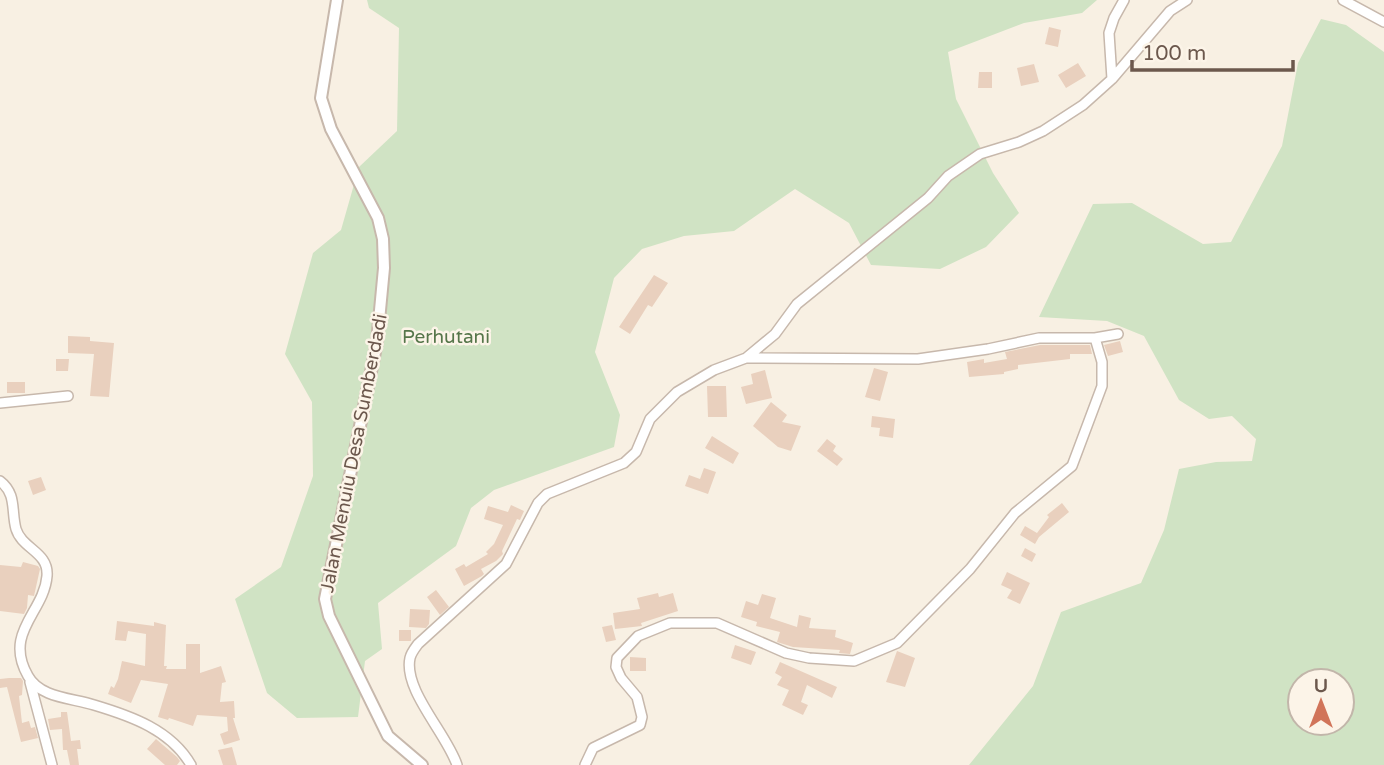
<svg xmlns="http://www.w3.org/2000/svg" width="1384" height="765" viewBox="0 0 1384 765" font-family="'Varela Round',sans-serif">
<rect width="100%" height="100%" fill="#f8f0e3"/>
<path fill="#d0e3c4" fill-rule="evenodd" d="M367,0H1097L1082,13L1024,23L948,52L956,99L993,173L1019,213L986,247L940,269L871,265L849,223L795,189L734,231L684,236L642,249L614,278L595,352L620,415L614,447L494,490L471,508L456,546L378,603L382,649L365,661L358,717L297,718L267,693L235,599L281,567L313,476L312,402L285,354L313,253L341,230L359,167L397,131L399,28L369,8Z
M1321,19L1346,25L1384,52V765H969L1033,686L1061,612L1141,583L1164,530L1179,469L1216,462L1252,461L1256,439L1232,416L1209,419L1179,400L1144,336L1107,321L1039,317L1093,204L1132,203L1203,244L1231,242L1282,146L1298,63ZM1342,681V723H1300V681Z"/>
<path fill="#e9d0be" d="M1049,27L1061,30L1058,47L1045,44Z
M1078,63L1086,76L1066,88L1058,75Z
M1034,64L1039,82L1021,86L1017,68Z
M979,72H992V88H978Z
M654,275L668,283L652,307L648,305L630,334L619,327Z
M68,336L90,337V341L114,343L109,397L90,396L94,354L68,353Z
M1120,341L1123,352L1108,356L1104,345Z
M1040,345H1090L1092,354H1070V359L1018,365V369L1004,372V374L969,377L967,362L984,359V363L1007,359L1005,352Z
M56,359H69L68,371H56Z
M874,368L888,372L880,401L865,397Z
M765,370L772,398L746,404L741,387L753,384L751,374Z
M7,382H25V393H7Z
M707,386H726L727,417H708Z
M771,402L787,415L782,422L801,426L791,451L778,447L753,426Z
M872,416L895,419L893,438L879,436L880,428L871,427Z
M712,436L739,453L733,464L705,448Z
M827,439L836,446L833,451L843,459L837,466L817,451Z
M704,468L716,472L708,494L685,486L689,475L700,479Z
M41,477L46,490L33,495L28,481Z
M1062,503L1069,512L1039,537L1035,544L1020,535L1025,526L1037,533L1049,517L1047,515Z
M511,505L524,511L520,520L517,519L502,551L503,554L496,561L481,569L484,574L482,576L464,586L455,569L464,564L466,567L488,554L486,552L494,544L503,525L484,519L488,506L508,512Z
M1025,548L1036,554L1032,562L1021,556Z
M23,562L38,566L40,569L34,596L28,595L27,608L24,614L0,611V565L21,567Z
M1007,572L1030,583L1020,604L1007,598L1012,590L1001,585Z
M436,590L449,607L440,615L427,597Z
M658,593L659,597L673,593L678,611L641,623L642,626L615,629L613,613L640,609L637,598Z
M762,594L776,598L770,618L797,627L799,615L811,618L809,628L836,630L835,637L853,643L850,654L839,653L840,650L793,647L777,642L780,632L756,626L757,622L741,617L746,601L758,605Z
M410,609L430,610L429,624L426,628L409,627Z
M117,621L154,626V622L166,625L164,666H167L166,669H186V644H200V673L221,666L226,682L222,683L220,702L234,701L235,718H233L240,740L224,745L220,734L228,731L227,717L197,715L193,726L169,718L168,720L158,717L168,684L141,680L131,703L108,694L111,686L114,688L118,679L122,661L145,666L146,634L128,631L126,641L115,640Z
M612,625L616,640L606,642L602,627Z
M399,630H411V641H399Z
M735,645L756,652L751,665L731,658Z
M897,651L915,658L905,687L886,682Z
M630,657L646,658V671H630Z
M780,662L837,687L832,698L807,685L801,702L808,705L803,715L782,705L789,690L777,685L782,677L775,673Z
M9,678H21L23,681L22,695L19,696L22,723L29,721L31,728L35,727L38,738L21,742L7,687L0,688V679Z
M61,712H67L71,741L80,740L81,749H77L79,765H70L67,750H63L62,729L50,730L48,719L61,717Z
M156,739L177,757L180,761L177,765H165L147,749Z
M232,747L237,765H223L218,750Z"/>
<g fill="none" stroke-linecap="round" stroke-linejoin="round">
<g stroke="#c7b8ac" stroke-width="12">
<path id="minor" d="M1343,0L1384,22
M1112,79L1109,33L1114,18L1124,0
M746,358L775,334L797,304L928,198L948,176L980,154L1019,142L1043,131L1083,105L1112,79L1170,11L1187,0
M0,403L68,396
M0,481C17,494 11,511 16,529C22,549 49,552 47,576C44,613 3,632 28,676C40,698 72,698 94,705C131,716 171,730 191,765
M30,682L52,765
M457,765C447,734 403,690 410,658C411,653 415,648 418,644L506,564L538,503L547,494L624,463L636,452L650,419L677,392L714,370L746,358L918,359L988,349L1039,338H1095L1118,334
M585,765L593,748L640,725L642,717L637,697L621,678L616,667L617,658L638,636L670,623H717L786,653L809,658L854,661L897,643L970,569L1015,513L1072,466L1102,386V362L1095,338"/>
</g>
<g stroke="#c7b8ac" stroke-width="14">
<path id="tertiary" d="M337,0L321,98L331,129L378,218L383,239L384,268L377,342L325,599L329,616L388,736L422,765"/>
</g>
<use href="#minor" stroke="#fff" stroke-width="9"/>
<use href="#tertiary" stroke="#fff" stroke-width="10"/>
</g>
<g text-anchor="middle" stroke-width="5" stroke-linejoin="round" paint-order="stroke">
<g font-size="19" fill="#56764a" stroke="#fcf4e8">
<text x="446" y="343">Perhutani</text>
</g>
<g font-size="19" fill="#6c584d" stroke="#fcf4e8">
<text transform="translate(353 453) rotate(-79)" y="7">Jalan Menuiu Desa Sumberdadi</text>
</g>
</g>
<g transform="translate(1321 702)"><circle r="33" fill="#fcf4e8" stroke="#c2b6aa" stroke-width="2"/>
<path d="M0-5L12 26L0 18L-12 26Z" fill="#d17459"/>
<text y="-10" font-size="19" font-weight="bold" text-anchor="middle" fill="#6c584d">U</text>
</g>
<path d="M1132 60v10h161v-10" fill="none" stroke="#6c584d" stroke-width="3.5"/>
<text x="1142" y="60" font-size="21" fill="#6c584d" stroke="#fcf4e8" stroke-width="5" paint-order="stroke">100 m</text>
</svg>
